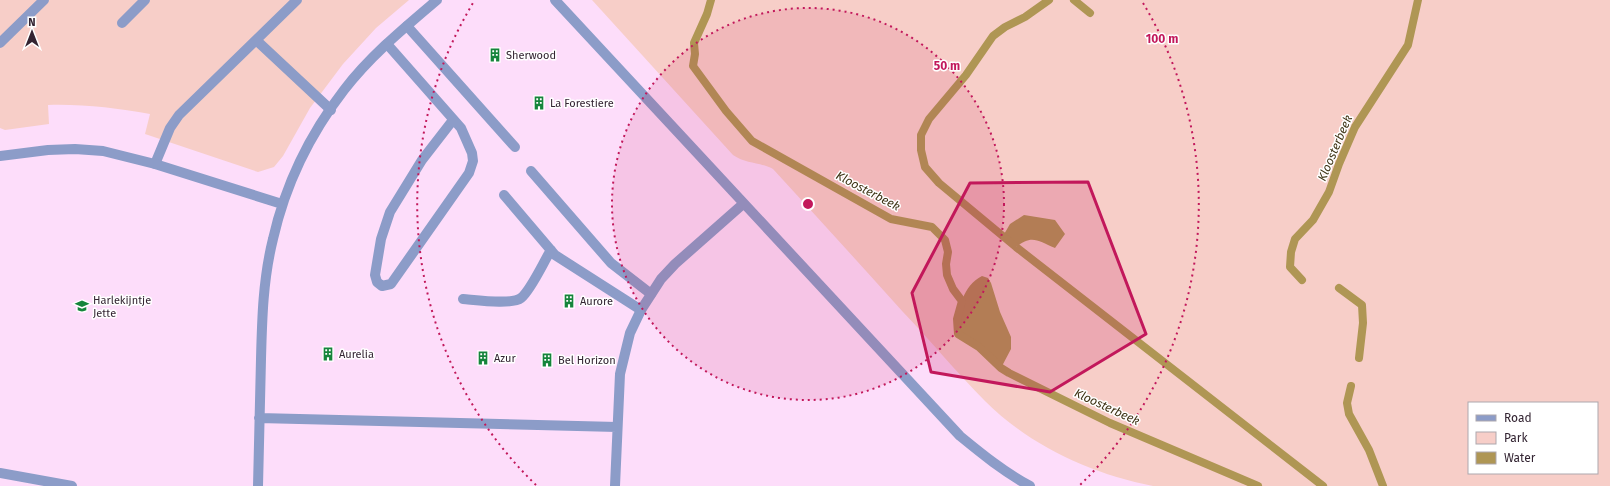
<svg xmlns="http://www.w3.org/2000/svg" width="1610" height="486" viewBox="0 0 1610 486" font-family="'Fira Sans',sans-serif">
<rect width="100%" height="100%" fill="#fdddfa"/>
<path fill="#f7cec8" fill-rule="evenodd" d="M0,0H409L376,28L343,64L310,108L283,156L274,167L258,172L145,134L150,114C116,108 83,104 48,105L49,124L5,130L0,128Z
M592,0H1610V486H1153C1091,474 1030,446 985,401C957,373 931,341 903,312C860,264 816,216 773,169C760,162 746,164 733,155ZM1469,403H1597V473H1469Z"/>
<path fill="#af9654" d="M1024,215L1055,220L1065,234L1055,248C1038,241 1032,234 1016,247L1003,236L1010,224Z
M982,276L988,278L991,283L1000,312L1011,337V349L1001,368L979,347L958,334C957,313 961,287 982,276Z"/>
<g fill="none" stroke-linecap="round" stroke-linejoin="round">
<path stroke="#af9654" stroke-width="8" d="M711,0L707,14L694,43L695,54L693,66L726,111L752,141L891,219L932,227L945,240L948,252L946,264L947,275L953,289L962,301L957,319L958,334L979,347L1001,368L1009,373L1110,423L1258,486
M1049,0L1025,17L1005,27L993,36L966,75L929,119L921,135V150L925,167L939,183L1016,247L1323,486
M1074,0L1090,13
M1302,280L1290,267L1291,252L1295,239L1313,220L1329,192L1339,164L1355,127L1408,45L1418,0
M1339,288L1362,305L1363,323L1359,358
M1351,386L1347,403L1349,414L1369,450L1383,486"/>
<path stroke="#8c9cc8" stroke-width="10" d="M122,23L145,0
M407,26L515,147
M256,40L331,110
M0,43L44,0
M387,44L461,128L472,153L473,161L469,173L391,284L382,286L377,282L375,275L381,239L390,212L422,160L453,120
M155,164L170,128L179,115L297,0
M531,171L611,263L651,294
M504,195L555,255L641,310
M463,299C476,300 512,305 521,298C531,290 544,261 551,250"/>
<path stroke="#8c9cc8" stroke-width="10" d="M555,0L960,436C982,454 1004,472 1030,486
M0,156L48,150L75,149L103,151L155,164L282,204
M259,418L617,427
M0,473L72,486
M258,486C259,444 260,401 261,359C262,319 263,279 273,239C285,186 310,134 344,90C370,56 404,28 437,0
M615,486L620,374L630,333L641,310L661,279L675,264L743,204"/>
</g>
<path fill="#c2185b" fill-opacity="0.2" stroke="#c2185b" stroke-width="3" stroke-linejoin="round" d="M1088,182L1146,334L1050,392L931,372L912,293L970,183Z"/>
<circle cx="808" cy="204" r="196" fill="#c2185b" fill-opacity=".12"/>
<g fill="none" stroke="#c2185b" stroke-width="2" stroke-dasharray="2 4">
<circle cx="808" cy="204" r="196"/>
<path d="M536 485A391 391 0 0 1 473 3M1143 3A391 391 0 0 1 1080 485"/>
</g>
<defs>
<g id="building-bare" transform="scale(1.08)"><path d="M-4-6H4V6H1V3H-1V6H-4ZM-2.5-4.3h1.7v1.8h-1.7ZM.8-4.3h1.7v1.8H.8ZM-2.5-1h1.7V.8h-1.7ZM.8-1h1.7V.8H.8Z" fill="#15843b" stroke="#fff" stroke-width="2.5" paint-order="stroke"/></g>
<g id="school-bare" transform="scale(1.08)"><path d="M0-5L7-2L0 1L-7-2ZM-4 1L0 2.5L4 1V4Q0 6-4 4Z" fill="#15843b" stroke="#fff" stroke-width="2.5" paint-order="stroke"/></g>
</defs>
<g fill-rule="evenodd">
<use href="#building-bare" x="495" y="55"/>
<use href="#building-bare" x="539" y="103"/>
<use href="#building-bare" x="569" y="301"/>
<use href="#school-bare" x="82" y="306"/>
<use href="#building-bare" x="328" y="354"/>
<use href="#building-bare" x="483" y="358"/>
<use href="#building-bare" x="547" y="360"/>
</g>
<g text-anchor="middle" stroke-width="3" stroke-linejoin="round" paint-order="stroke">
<g font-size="11" fill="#332432" stroke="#fff" text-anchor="start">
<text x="506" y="59">Sherwood</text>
<text x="550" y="107">La Forestiere</text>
<text x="93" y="304">Harlekijntje<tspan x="93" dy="13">Jette</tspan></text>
<text x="580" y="305">Aurore</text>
<text x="339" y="358">Aurelia</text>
<text x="494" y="362">Azur</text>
<text x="558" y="364">Bel Horizon</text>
</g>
<g font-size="12" font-style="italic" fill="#3e3315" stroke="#fff">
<text transform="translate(1335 148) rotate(-67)" y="4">Kloosterbeek</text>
<text transform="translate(868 191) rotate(28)" y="4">Kloosterbeek</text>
<text transform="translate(1107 407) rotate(25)" y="4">Kloosterbeek</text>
</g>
</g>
<circle cx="808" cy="204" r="6" fill="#c2185b" stroke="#fff" stroke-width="2"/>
<g font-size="12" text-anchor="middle" font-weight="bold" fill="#c2185b" stroke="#fff" stroke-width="3" stroke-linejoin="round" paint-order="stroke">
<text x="1162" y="43">100 m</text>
<text x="947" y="70">50 m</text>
</g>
<rect x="1468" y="402" width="130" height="72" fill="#ffffff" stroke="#ada7ad"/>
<rect x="1476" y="415" width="20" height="6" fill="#8c9cc8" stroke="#ada7ad"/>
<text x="1504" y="422" font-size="12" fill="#332432">Road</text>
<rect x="1476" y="432" width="20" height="12" fill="#f7cec8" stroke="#ada7ad"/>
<text x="1504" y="442" font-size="12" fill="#332432">Park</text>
<rect x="1476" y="452" width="20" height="12" fill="#af9654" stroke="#ada7ad"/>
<text x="1504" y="462" font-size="12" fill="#332432">Water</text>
<g transform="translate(32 32)" stroke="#ffffff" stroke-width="3" paint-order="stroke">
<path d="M0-3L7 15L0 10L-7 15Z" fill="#332432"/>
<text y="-6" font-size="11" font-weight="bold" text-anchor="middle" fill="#332432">N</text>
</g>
</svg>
